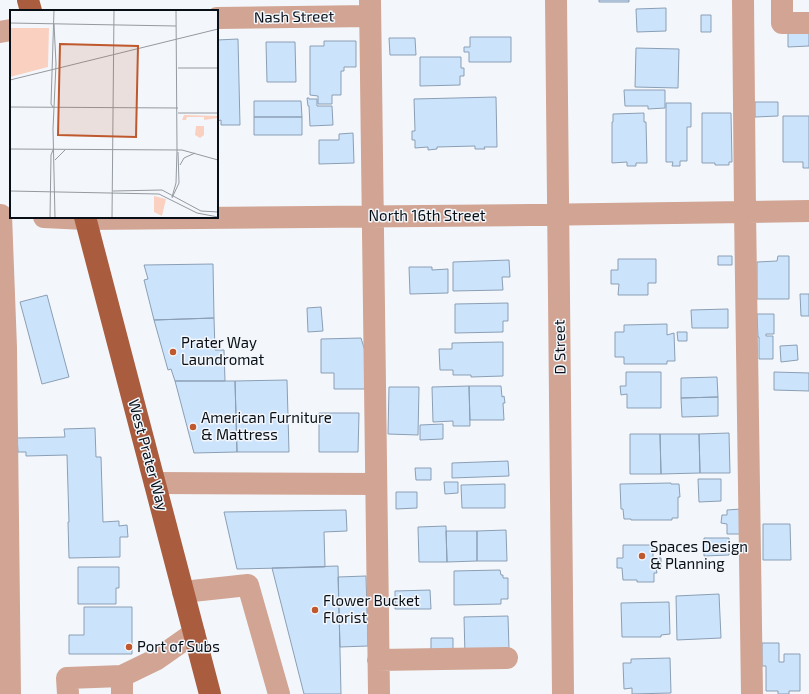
<svg xmlns="http://www.w3.org/2000/svg" width="809" height="694" viewBox="0 0 809 694" font-family="'Exo 2',sans-serif">
<rect width="100%" height="100%" fill="#f3f7fc"/>
<path fill="#cce3fc" stroke="#8b9fb4" d="M599,0H629V2H599Z
M666,8V31L637,32L636,9Z
M701,15H711V32H701Z
M809,32V46L788,47V33Z
M470,37H511V62H469V52H464V47H470Z
M389,38H415L416,55H390Z
M238,39L240,125H221V120L217,121V40Z
M324,41H356V67H344V71H341V95H332V104H318V96L310,95V46H324Z
M266,42H295L296,82H267Z
M636,48L679,49L678,88L635,87Z
M420,57H461V68H464V76H460V85L420,86Z
M624,90H665V108L648,109V106H625Z
M496,97L497,147H484L485,149H475V146L437,147V149L428,150V147L415,148V140H412V131H415L414,99Z
M307,98H309V99H317V106H332L333,125L310,126L309,106H308Z
M254,101H301L302,117H254Z
M755,102H778V116L755,117Z
M666,103H691V127H687V161H680V166H672L673,162H666Z
M644,113V122H646L647,163H636V166H627V162L612,163V122H613V114Z
M702,113H731L732,162H729V165H715V163H702Z
M783,116H809V168H803V162H783Z
M254,117H302V135H254Z
M353,133L354,163L319,164V140H339V134Z
M718,256H732V265H718Z
M778,256H789V299H757V262L777,261Z
M618,259H656V283H648V295H618L619,284H611V270H618Z
M509,260L510,277H502L503,290L453,291V262Z
M213,264L214,318L154,320L144,280L148,279L144,265Z
M409,267H432V270L448,269V293L410,294Z
M800,294H809V316H801Z
M47,295L69,377L42,384L20,302Z
M508,303V321H503V332L455,333V304Z
M321,307L323,331L308,332L307,308Z
M728,309V328H692L691,310Z
M757,314H774V334H766V336H773V359H759V337H758Z
M214,318L215,350H224L225,381H175L171,369L168,370L154,320Z
M667,324V335L674,333L675,361H667V364H624V357H615V332H624V325Z
M677,332H687V341H678Z
M361,338L365,351V389H334V373H321V339Z
M503,342V376L471,377V375H453V370H440L439,349H452V343Z
M797,345L798,360L781,362L780,346Z
M626,372H661V408H627V394L621,395L620,386H626Z
M774,372L809,373V391L774,390Z
M717,377L718,397L681,398V378Z
M287,380L289,452H237L235,381Z
M175,381H235L237,452L194,453Z
M469,386L470,426H453V421L433,422L432,387Z
M469,386H501L502,397L504,396L505,403H503L504,420H470Z
M389,387H419L418,435L388,434Z
M718,397V416L682,417L681,398Z
M319,413H359L358,452H319Z
M443,424V439L420,440V425Z
M95,428L96,457H101L103,522L119,521V526L127,525L128,537H120V557L69,558L68,522H69L67,455L26,456V452H18L17,438L65,437L64,429Z
M729,433L730,473H700L699,434Z
M630,434H660L661,474H630Z
M660,434H699L700,473L661,474Z
M508,461L509,476L452,478V463Z
M415,468H431V480H416Z
M698,479H721V501L699,502Z
M444,482H458V493L445,494Z
M671,483V484H679L680,497H678V518H672V520H631V519H624L623,509H621L620,484Z
M505,484V508H462L461,485Z
M396,492H417V508L396,509Z
M741,509V534H727V524L721,523L722,515H727V510Z
M346,510L347,531L324,532L325,567L237,569L224,512Z
M763,524H790L791,560H763Z
M446,526L447,562H419L418,527Z
M506,530L507,561H477V531Z
M446,531H477V561L447,562Z
M704,538H729V555L704,556Z
M623,545H653V558H661V567L656,568L657,573H654V582H637V580H623L622,568H617V558H623Z
M338,566L341,694H304L272,568Z
M78,567H119V588H116V604H78Z
M500,570L501,575H503V578H508V599H501V604L454,605V571Z
M366,576L368,646L340,647L338,577Z
M430,590L431,609H395V591Z
M719,594L721,638L677,640L676,596Z
M669,602L670,634L661,635V637H622L621,603Z
M84,607H132V654H69V635H84Z
M508,616L509,649L465,655L464,617Z
M431,638H453V655H431Z
M762,643H779V662H784V654H800V691H789V694H778V691H766V666H762Z
M670,658L671,693L632,694V688L624,689L623,663H631V659Z"/>
<g fill="none" stroke-linecap="round" stroke-linejoin="round">
<path stroke="#d1a493" stroke-width="22" d="M370,0L379,694
M556,0L563,694
M743,0L745,211L752,694
M782,0V23H809
M217,18L370,16
M0,32L11,30
M1,215L6,348L10,694
M44,217L85,219L530,215L809,211
M155,483L376,484
M183,592L248,585L279,694
M378,660L507,658
M68,694L67,678L122,676
M122,694V676L157,659L194,633"/>
<path stroke="#aa5d3e" stroke-width="22" d="M28,0L31,11
M85,217L210,694"/>
</g>
<g fill="#bf582c" stroke="#f3f7fc" stroke-width="1.5">
<circle cx="173" cy="352" r="4"/>
<circle cx="193" cy="427" r="4"/>
<circle cx="642" cy="556" r="4"/>
<circle cx="315" cy="610" r="4"/>
<circle cx="129" cy="647" r="4"/>
</g>
<g text-anchor="middle" stroke-width="3" stroke-linejoin="round" paint-order="stroke">
<g font-size="15" fill="#080f16" stroke="#f3f7fc">
<text transform="translate(294 17) rotate(-1)" y="5">Nash Street</text>
<text x="427" y="221">North 16th Street</text>
<text transform="translate(560 347) rotate(-91)" y="5">D Street</text>
<text transform="translate(148 455) rotate(75)" y="5">West Prater Way</text>
</g>
<g font-size="15" fill="#080f16" stroke="#f3f7fc" text-anchor="start">
<text x="181" y="348">Prater Way<tspan x="181" dy="17">Laundromat</tspan></text>
<text x="201" y="423">American Furniture<tspan x="201" dy="17">&amp; Mattress</tspan></text>
<text x="650" y="552">Spaces Design<tspan x="650" dy="17">&amp; Planning</tspan></text>
<text x="323" y="606">Flower Bucket<tspan x="323" dy="17">Florist</tspan></text>
<text x="137" y="652">Port of Subs</text>
</g>
</g>
<g transform="translate(10 10)">
<rect width="208" height="208" fill="#f3f7fc"/>
<path d="M0,18H39L38,57L0,67ZM174,105L208,106V108L194,110V107H177L176,110H172ZM181,116H194V125L190,128L185,125L186,116ZM144,186L156,189L152,206L144,202Z" fill="#fad1c1"/>
<path fill="none" stroke="#959aa0" stroke-width="1" d="M0,13L166,16M44,14L46,54L43,119L45,208M168,58H208M0,70L208,19M0,97L168,98M43,97L41,94L44,0M168,103H208M0,139L172,140L208,150M45,150L55,140M170,155L174,148L185,143M0,181L149,184L187,203L208,207M103,181L152,180L191,201L208,202M162,187L166,173L167,140L166,0M162,188L169,173L168,142M40,208L41,145L43,140M102,208L104,0"/>
<path fill="#bf582c" fill-opacity="0.15" stroke="#bf582c" stroke-width="2" d="M50,34L128,36L126,127L48,125Z"/>
<rect width="208" height="208" fill="none" stroke="#080f16" stroke-width="2"/>
</g>
</svg>
